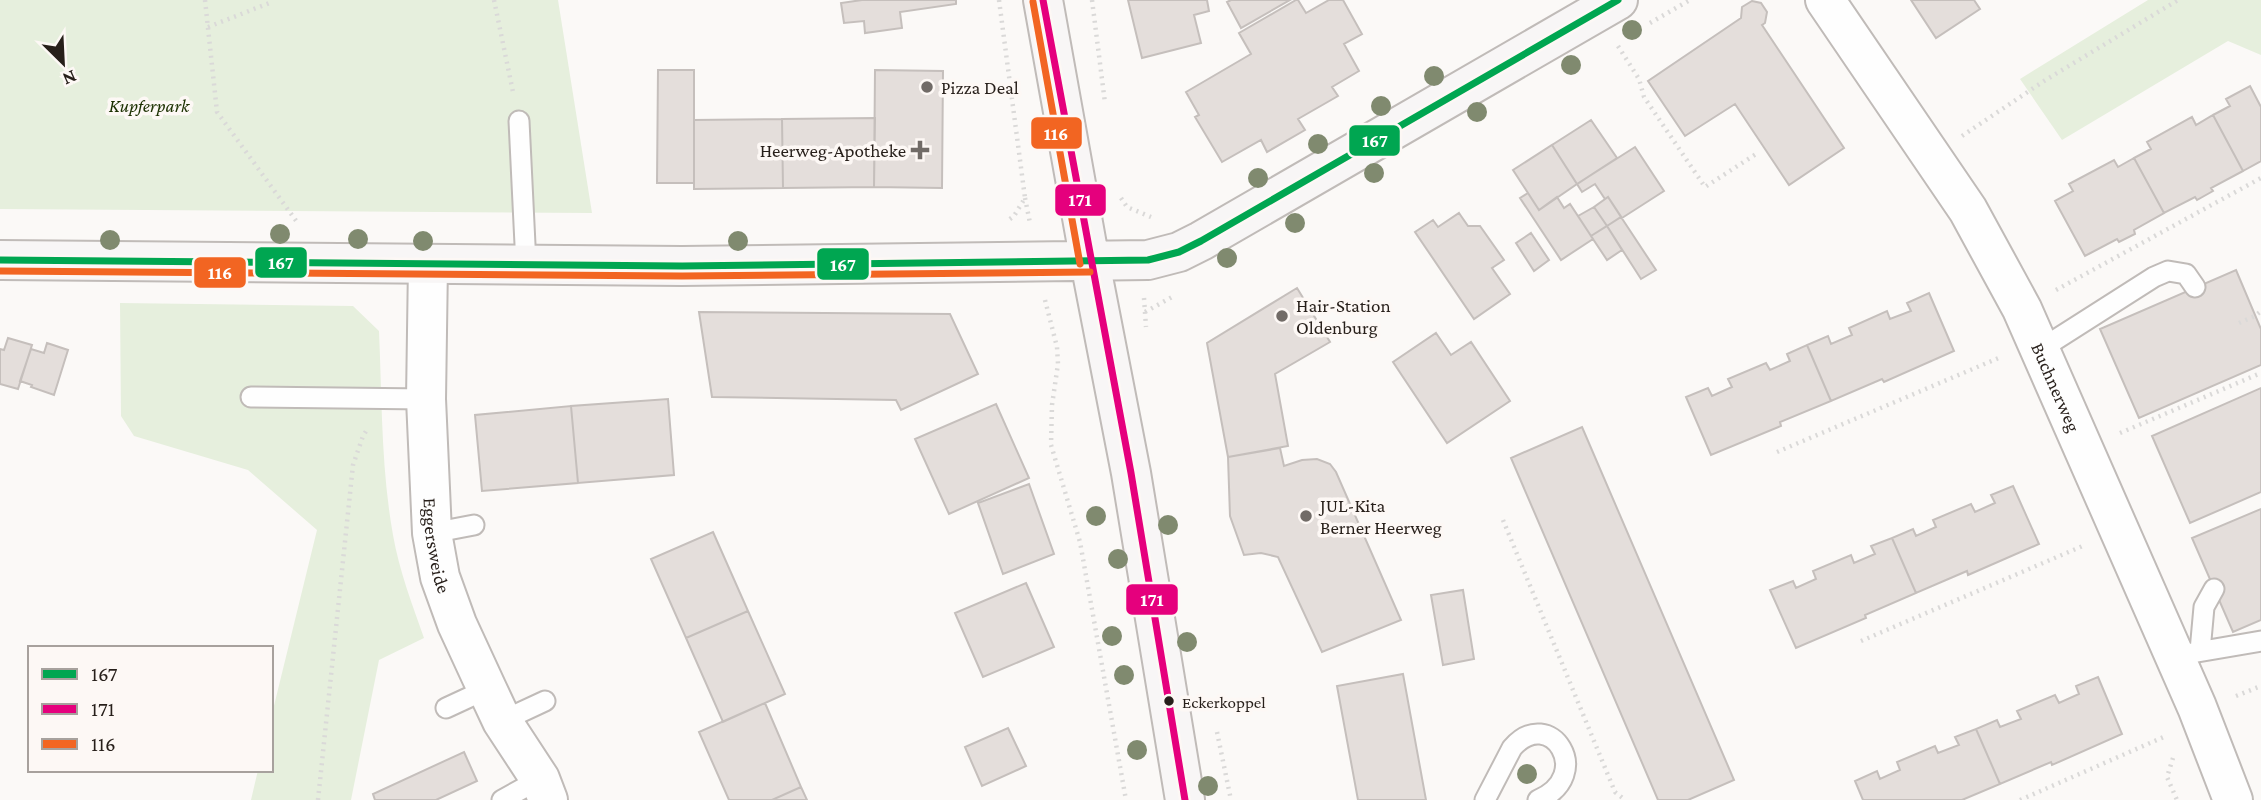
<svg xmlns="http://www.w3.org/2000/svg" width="2261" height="800" viewBox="0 0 2261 800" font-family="'Crimson Pro',serif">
<rect width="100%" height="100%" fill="#fbf9f7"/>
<path fill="#e6efdd" d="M0,0H558L592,213L0,209Z
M2148,0H2261V55L2228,41L2062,140L2020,79Z
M120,303L353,306L379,331C382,399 381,468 393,535C399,570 412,604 424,638L379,660L351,800H251L258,770H271V718L317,530L248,470L134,436L121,416Z"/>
<path fill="#e4dedb" stroke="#c5bfbc" stroke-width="2" d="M862,0H956V4L900,12L902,28L865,33L864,21L844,23L841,3Z
M1128,0H1207L1209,11L1194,15L1201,43L1142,58Z
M1231,0H1290L1241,28L1227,2Z
M1296,0H1298L1306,13L1329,0H1343L1362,34L1344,44L1359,71L1332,87L1338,96L1298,119L1305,130L1267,152L1261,140L1222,162L1195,117L1199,115L1186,92L1251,54L1239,33Z
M1911,0H1974L1980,9L1936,38Z
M1752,1L1761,3L1767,12L1765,23L1762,25L1844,148L1789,185L1735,104L1685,136L1648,81L1741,18L1742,7Z
M658,70H694V183H657Z
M875,70L943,71L942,188L874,187Z
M2250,86L2261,107V161L2243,171L2213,115L2230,106L2226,99Z
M2213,115L2243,171L2211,188L2213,191L2197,200L2195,197L2164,213L2134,158L2151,149L2147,142L2192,117L2196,125Z
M875,118L874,187L783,188L782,119Z
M782,119L783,188L694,189V120Z
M1591,120L1617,158L1577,184L1552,145Z
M1552,145L1577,184L1539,210L1513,170Z
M1635,147L1664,191L1622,218L1608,197L1605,199L1595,184L1582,192L1577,184Z
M2134,158L2164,213L2134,230L2135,234L2119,242L2117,239L2085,256L2055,201L2073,191L2069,184L2114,160L2118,167Z
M1528,193L1539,210L1557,197L1564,208L1570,204L1593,239L1561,260L1520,198Z
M1608,197L1621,217L1607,226L1594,207Z
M1594,207L1607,226L1591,236L1578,216Z
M1459,213L1468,226H1480L1504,260L1492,268L1510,294L1474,319L1415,232L1433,220L1438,227Z
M1621,217L1656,270L1641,279L1607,226Z
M1607,226L1622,250L1607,260L1591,236Z
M1531,233L1549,260L1534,271L1516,243Z
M2236,270L2261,329V365L2139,418L2100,329Z
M1297,288L1330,342L1275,374L1288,446L1228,457L1207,343Z
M1929,293L1954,351L1884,382L1882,379L1831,401L1807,345L1828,336L1831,344L1852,335L1849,328L1887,311L1890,319L1911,311L1907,303Z
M699,312L950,314L978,374L901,410L896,400L712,397Z
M1436,333L1451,355L1471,342L1510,401L1447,443L1393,362Z
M8,338L32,345L18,389L0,384V349L4,350Z
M47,343L68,350L54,395L31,387L32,385L20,381L31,349L44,353Z
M1807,345L1831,401L1780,422L1781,426L1711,455L1686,397L1708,388L1712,396L1732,387L1728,379L1766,363L1770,370L1790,361L1787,354Z
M2261,388V492L2190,523L2152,436Z
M668,399L674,475L578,483L571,406Z
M996,404L1029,478L949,514L915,439Z
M571,406L578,483L482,491L475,415Z
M1582,427L1734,780L1688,800H1658L1511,458Z
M1280,448L1284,466L1302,460L1317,459L1330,464L1336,472L1401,620L1322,652L1278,557L1261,553L1244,555L1230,516L1228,457Z
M1029,484L1054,554L1003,574L978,503Z
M2013,486L2039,544L1968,575L1967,571L1916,593L1892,538L1913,529L1916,536L1936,527L1933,520L1971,504L1975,512L1995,503L1991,495Z
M2261,509V620L2233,632L2192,538Z
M713,532L748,611L686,638L651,559Z
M1892,538L1916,593L1865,615L1866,618L1796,648L1770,590L1793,581L1796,588L1816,579L1813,571L1851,555L1854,563L1875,554L1871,546Z
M1026,583L1054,647L983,677L955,613Z
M1463,590L1474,659L1443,665L1431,595Z
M748,611L785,694L723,722L686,638Z
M1403,674L1426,800H1358L1337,686Z
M2098,677L2122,734L2052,765L2051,762L2000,784L1976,729L1997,720L2000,727L2021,719L2017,711L2055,695L2059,703L2079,694L2076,686Z
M765,703L801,787L772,800H729L699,732Z
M1008,728L1026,766L982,786L965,747Z
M1976,729L2000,784L1962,800H1863L1855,781L1877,771L1880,779L1900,770L1897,762L1935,746L1938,753L1959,745L1955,737Z
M464,752L477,781L436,800H375L373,794Z
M801,787L807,800H772Z"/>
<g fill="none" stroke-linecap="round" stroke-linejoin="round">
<g stroke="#c0bbb8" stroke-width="23">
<path id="lane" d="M519,121L526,265
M2041,349L2154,277L2168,271L2186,274L2195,287
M251,397L426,399
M432,533L474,525
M2200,651L2204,607L2214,589
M2174,656L2261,641
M446,708L487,689
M502,721L545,701
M502,800L540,779
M1485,800L1512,748C1550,704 1596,775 1538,800"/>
</g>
<g stroke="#c0bbb8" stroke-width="42">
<g id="street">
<path id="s1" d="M1825,0L1968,210L2022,309L2197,707L2233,800"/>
<path id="s2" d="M428,264L426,399L432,533L440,577L457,624L487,689L502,721L540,779L548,800"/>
</g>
</g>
<g stroke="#c0bbb8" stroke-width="42">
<path id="secondary" d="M1043,0L1090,262L1131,473L1185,800
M0,260L682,266L1148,260L1179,252L1201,241L1618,0"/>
</g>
<path stroke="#dad9d8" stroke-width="4.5" stroke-dasharray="2 5" stroke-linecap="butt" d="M205,0L217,112L297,222
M494,0L513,92
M999,0L1025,198L1014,216L1006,222
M1092,0L1105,103
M1650,23L1690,0
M208,27L272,2
M1618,46L1639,79L1644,97L1705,187L1756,154
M1962,136L2044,81L2178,0
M1025,198L1030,223
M1121,198L1127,207L1151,217
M2056,290L2261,178
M1144,298L1146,327
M1045,300L1057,347L1058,364L1052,405L1051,445L1080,542L1126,800
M1145,312L1172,297
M2239,323L2255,316L2261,311
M2120,433L2261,373
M1777,452L2001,357
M1503,520L1615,792L1625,800
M1861,641L2085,545
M2236,696L2261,686
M1217,732L1231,800
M2173,758L2167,777L2177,800
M318,800L353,465L363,436L368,428
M2020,800L2166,736"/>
<use href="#lane" stroke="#fefefe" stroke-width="19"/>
<use href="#street" stroke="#fefefe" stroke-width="38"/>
<use href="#secondary" stroke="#f8f6f6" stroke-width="38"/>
<g stroke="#fdf8f5" stroke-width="12">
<path id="bus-1" d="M0,260L682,266L1148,260L1179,252L1201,241L1618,0"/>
</g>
<g stroke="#fdf8f5" stroke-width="12">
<path id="bus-2" d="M1043,0L1131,473L1185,800"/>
</g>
<g stroke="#fdf8f5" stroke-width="12">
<path id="bus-3" d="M1033,2L1080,264
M0,271L682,276L1090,272"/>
</g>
<use href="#bus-1" stroke="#00a651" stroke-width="7"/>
<use href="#bus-2" stroke="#e5007d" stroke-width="7"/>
<use href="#bus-3" stroke="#f26522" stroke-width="7"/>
</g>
<g fill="#808a6f">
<circle cx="1632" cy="30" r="10"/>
<circle cx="1571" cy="65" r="10"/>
<circle cx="1434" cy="76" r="10"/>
<circle cx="1381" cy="106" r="10"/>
<circle cx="1477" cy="112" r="10"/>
<circle cx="1318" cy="144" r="10"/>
<circle cx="1374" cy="173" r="10"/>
<circle cx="1258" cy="178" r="10"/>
<circle cx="1295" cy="223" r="10"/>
<circle cx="280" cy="234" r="10"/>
<circle cx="358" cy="239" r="10"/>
<circle cx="110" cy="240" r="10"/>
<circle cx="423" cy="241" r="10"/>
<circle cx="738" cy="241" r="10"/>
<circle cx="1227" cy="258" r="10"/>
<circle cx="1096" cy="516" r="10"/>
<circle cx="1168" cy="525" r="10"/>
<circle cx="1118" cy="559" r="10"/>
<circle cx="1112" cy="636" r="10"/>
<circle cx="1187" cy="642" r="10"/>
<circle cx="1124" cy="675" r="10"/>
<circle cx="1137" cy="750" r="10"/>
<circle cx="1527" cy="774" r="10"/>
<circle cx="1208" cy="786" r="10"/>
</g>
<g fill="#716b67" stroke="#fdf8f5" stroke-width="2.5">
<circle cx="927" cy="87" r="7"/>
<path d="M916.5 139.5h7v7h7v7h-7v7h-7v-7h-7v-7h7z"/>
<circle cx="1282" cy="316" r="7"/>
<circle cx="1306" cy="516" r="7"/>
</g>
<circle fill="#271f1a" stroke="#fdf8f5" stroke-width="2.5" cx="1169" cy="701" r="6"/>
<g text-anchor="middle" stroke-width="7" stroke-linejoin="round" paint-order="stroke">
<g font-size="17" fill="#271f1a" stroke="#fdf8f5" text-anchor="start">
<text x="1182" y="708">Eckerkoppel</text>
</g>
<g font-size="19" fill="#271f1a" stroke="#fdf8f5" text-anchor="start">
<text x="941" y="94">Pizza Deal</text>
<text x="906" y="157" text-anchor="end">Heerweg-Apotheke</text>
<text x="1296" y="312">Hair-Station<tspan x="1296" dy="22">Oldenburg</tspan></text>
<text x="1320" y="512">JUL-Kita<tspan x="1320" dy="22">Berner Heerweg</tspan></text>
</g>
<g font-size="19" font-style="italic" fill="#1b3000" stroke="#fdf8f5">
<text x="149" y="112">Kupferpark</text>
</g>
<g font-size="19" fill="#271f1a" stroke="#fdf8f5">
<text dy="7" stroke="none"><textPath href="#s1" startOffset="452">Buchnerweg</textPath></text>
<text dy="7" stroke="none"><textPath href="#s2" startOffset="282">Eggersweide</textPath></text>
</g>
</g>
<g stroke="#fdf8f5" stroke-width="2.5">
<rect x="1030" y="116" width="53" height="34" rx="7" fill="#f26522"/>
<rect x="1348" y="124" width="53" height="33" rx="7" fill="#00a651"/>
<rect x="1054" y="183" width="53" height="34" rx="7" fill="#e5007d"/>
<rect x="254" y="246" width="54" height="33" rx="7" fill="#00a651"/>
<rect x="816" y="247" width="54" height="34" rx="7" fill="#00a651"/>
<rect x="193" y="256" width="54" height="33" rx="7" fill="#f26522"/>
<rect x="1125" y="583" width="54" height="33" rx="7" fill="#e5007d"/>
</g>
<g font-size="19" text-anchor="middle" font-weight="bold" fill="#fff">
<text x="1056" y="140">116</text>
<text x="1375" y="147">167</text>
<text x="1080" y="206">171</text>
<text x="281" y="269">167</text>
<text x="843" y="271">167</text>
<text x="220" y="279">116</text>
<text x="1152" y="606">171</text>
</g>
<rect x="28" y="646" width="245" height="126" fill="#fdf8f5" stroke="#a7a19d" stroke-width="2"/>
<rect x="42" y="669" width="35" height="10" fill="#00a651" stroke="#a7a19d" stroke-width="2"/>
<text x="91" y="681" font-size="21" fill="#271f1a">167</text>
<rect x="42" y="704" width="35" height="10" fill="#e5007d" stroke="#a7a19d" stroke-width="2"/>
<text x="91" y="716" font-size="21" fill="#271f1a">171</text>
<rect x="42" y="739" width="35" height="10" fill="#f26522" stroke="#a7a19d" stroke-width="2"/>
<text x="91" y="751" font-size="21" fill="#271f1a">116</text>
<g transform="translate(63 63) rotate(156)" stroke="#fdf8f5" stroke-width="5" paint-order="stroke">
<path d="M0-5L12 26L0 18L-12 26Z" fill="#271f1a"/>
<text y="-10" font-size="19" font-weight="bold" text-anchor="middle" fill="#271f1a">N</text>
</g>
</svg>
